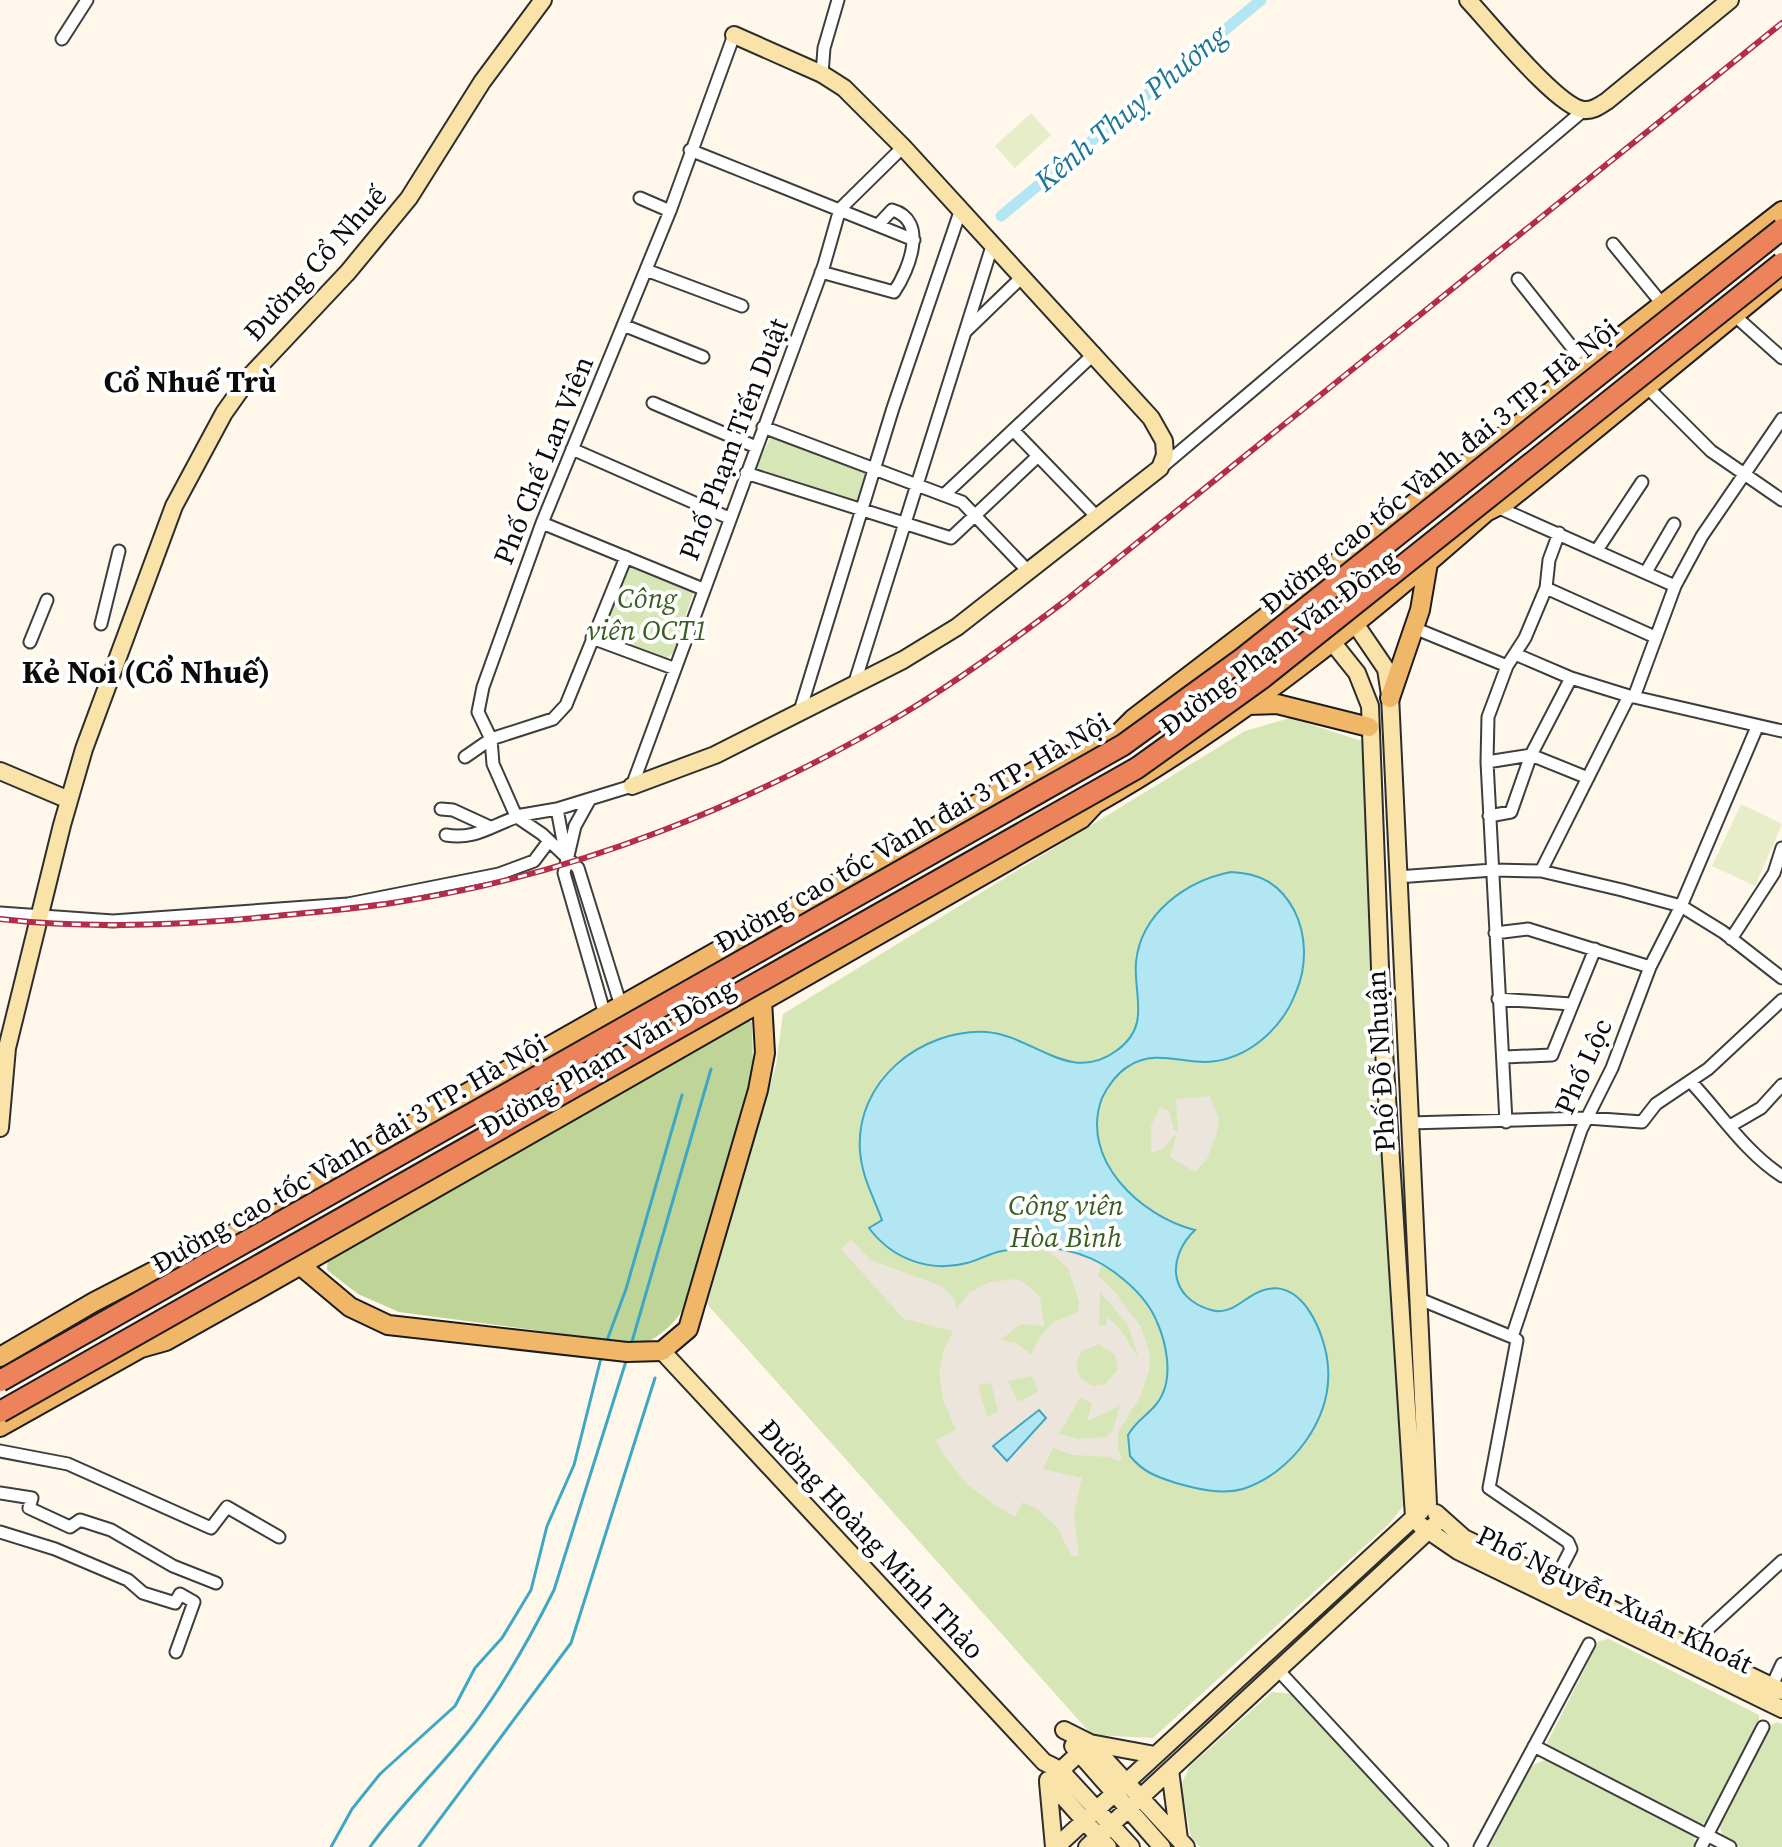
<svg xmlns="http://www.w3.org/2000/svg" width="1782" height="1847" viewBox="0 0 1782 1847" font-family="'Source Serif 4',serif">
<rect width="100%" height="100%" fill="#fef7ea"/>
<path fill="#d7e6b7" d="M772,434L871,470L860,506L755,470Z
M631,567L688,587L693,593L673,654L663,660L603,636L601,629L621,578Z
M1290,718L1362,741L1403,1506L1390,1523L1153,1738L1092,1735L707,1304L776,1065L783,1014L1245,731Z
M1609,1639L1759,1715V1726L1710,1820L1700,1825L1687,1820L1550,1752L1547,1743L1599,1641Z
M1272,1692L1294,1694L1437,1847H1200L1191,1837L1181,1785L1190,1766Z
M1778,1722L1782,1724V1847H1740L1723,1839L1719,1822L1771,1725Z
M1547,1759L1693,1832L1696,1847H1489L1531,1766Z"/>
<path fill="#bed597" d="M745,1018L752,1022L753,1070L686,1303C680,1319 655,1343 638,1344L399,1312L358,1294L327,1270L328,1255Z"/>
<path fill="#e7edc8" d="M1031,113L1051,135L1015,168L995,146Z
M1741,804L1782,824L1755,886L1712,866Z"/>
<path fill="#ece5db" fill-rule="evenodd" d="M1210,1096L1219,1119L1217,1133L1207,1159L1195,1172L1170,1157L1176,1137L1174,1135L1164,1148L1151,1153V1126L1160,1107L1169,1111L1174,1130L1178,1131L1176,1099Z
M851,1240L871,1260L941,1286L955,1299L956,1309L970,1292L989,1282L1017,1279L1029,1286L1040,1297L1044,1326L1021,1324L1000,1340L1016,1343L1032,1355L1037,1341L1052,1323L1078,1312L1079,1302L1068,1268L1047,1250L1031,1248H1057L1102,1263L1098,1276L1114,1291L1141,1327L1150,1354L1149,1371L1140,1397L1118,1432V1451L1123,1458L1118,1461L1109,1457L1073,1455L1053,1448L1043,1469L1082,1478L1074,1513L1079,1556L1071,1555L1057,1527L1036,1508L1023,1502L1015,1517L996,1506L968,1485L946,1458L935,1440L956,1430L943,1399L939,1373L943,1352L953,1331L904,1319L841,1249ZM1100,1292L1128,1325L1139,1359L1121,1330L1106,1316V1326L1099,1325ZM1099,1344L1115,1355L1118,1368L1106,1384L1092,1386L1080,1378L1076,1365L1081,1352ZM1032,1376L1038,1392L1018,1402L1008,1381ZM991,1383L998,1411L987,1417L978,1385ZM1080,1398L1092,1403L1087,1421L1120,1406L1112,1432L1106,1437L1079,1439L1059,1434ZM1038,1410L1046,1419L1000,1454L994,1445Z"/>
<path fill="#b2e6f2" stroke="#3da7c5" stroke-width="2" d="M1231,872C1260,873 1280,884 1294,910C1307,935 1307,967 1296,992C1282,1029 1247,1061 1205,1062C1179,1062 1153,1050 1129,1066C1118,1072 1107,1087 1102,1098C1079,1159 1140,1216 1195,1230C1166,1258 1169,1298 1211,1310C1232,1316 1244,1297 1261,1291C1303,1275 1326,1336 1328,1367C1332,1419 1292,1473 1243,1489C1222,1495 1197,1489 1176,1483C1157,1477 1143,1472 1130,1456L1128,1435C1137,1418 1156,1411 1163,1393C1172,1372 1166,1342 1157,1322C1149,1302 1135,1288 1118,1275C1086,1249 1043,1242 1002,1251C990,1253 979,1260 967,1263C930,1273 892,1259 869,1228L882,1220C873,1196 862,1177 860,1151C855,1081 921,1029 986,1032C1033,1035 1069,1085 1116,1051C1152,1026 1133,994 1136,962C1141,913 1186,881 1231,872Z
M1039,1410L1046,1418L1007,1461L993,1446Z"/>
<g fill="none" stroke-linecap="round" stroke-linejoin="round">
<path stroke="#3da7c5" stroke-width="3" d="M606,1343L626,1289L682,1095
M631,1345L711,1069
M331,1847L352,1809L380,1774L455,1706L475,1668L502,1638L531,1590L547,1526L574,1465L602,1354
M370,1847C400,1805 439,1769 471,1728C504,1685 530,1638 554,1590L627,1358
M419,1847L571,1643L655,1378"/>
<path stroke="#b2e6f2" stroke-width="11" d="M1001,216L1261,0"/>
<g stroke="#3e3e3e" stroke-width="15">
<path id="street" d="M62,39L87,0
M822,74L824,48L838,0
M690,150L914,240
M640,198L670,211
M1613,244L1663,305
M646,270L742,306
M821,272L894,292C909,270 929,220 892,210L878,225
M1518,279L1586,365
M1734,315L1782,358
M623,325L703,357
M966,331L1023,276
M1646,386L1711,451L1782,500
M653,403L756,447
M763,427L962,502L1028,571
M1014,431L1098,518
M572,449L729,518
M1163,466L1584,110
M746,473L951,538L1038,456
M945,494L1095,353
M1497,507L1675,586
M542,523L703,589
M1597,550L1642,482
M1646,572L1674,524
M1546,588L1655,637
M101,624L119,551
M1414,628L1507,666
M592,638L673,668
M30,642L47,600
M1515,654L1571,678L1629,696
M854,685L993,243
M1634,697L1675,586L1702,536L1782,419
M1634,697L1782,731
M799,714L893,408L961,209
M465,757L491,739L553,719L566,705L626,557
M1487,762L1531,755L1588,778
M590,799L575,826L564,873L605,1015
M441,809L453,810L490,827
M557,809L632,786L824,265L840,209L903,147
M1489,816L1511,812L1531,755L1571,678
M446,835C475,840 490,826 517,817L542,834L578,868L621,1006
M567,862L557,809L516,816L493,764L491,739L478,712L483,687L542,523L670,211L734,35
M1541,871L1629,696L1634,697
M1397,877L1493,870L1541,871L1622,890L1681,906L1723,932L1782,978
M0,913L113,921L348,904L499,874L534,861L549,841
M1495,933L1528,929L1650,967
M1731,939L1774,873L1782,848
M1498,999L1571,1004
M1505,1057L1552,1055L1595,949
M1691,1082C1721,1114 1745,1152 1782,1176
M1506,1122L1487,762L1488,717L1507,666L1525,638L1546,588L1549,560L1559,533
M1409,1123L1587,1118L1642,1122L1656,1104L1708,1069L1782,1000
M1730,1126L1761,1108L1782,1085
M1417,1298L1512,1337L1581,1130L1612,1068L1650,967L1681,906L1757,727
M1517,1340L1489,1488L1568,1542L1571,1549L1554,1582
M0,1451L68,1464L211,1528L227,1507L279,1537
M0,1493L32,1498L29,1508L70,1527L80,1520L111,1530L173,1566L216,1583
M0,1532L55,1549L128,1580L143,1593L175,1603L180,1594L194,1602L176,1652
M1708,1629L1782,1561
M1279,1671L1442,1847
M1770,1690L1782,1664
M1534,1746L1730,1847
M1480,1847L1589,1644
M1701,1847L1763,1727"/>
</g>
<g stroke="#2d2d2d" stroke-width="20">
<path id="secondary" d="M1468,0C1489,22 1558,108 1584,110C1593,111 1599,106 1607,101L1730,0
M1356,625L1386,669L1390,695L1428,1504
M1333,643L1357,673L1370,706L1382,1020L1414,1517
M0,771L69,800
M632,786L715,755L903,660L957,627L1160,468L1165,455L1164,441L1151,418L903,147L844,88L822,74L734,35
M0,1128L7,1048L62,825L84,749L174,506L224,413L251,375L348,272L409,198L482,82L543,0
M662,1351L1044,1762L1060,1770L1131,1847
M1436,1513L1464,1538L1782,1691
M1420,1525L1458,1551L1782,1709
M1064,1730L1090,1743L1186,1847
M1073,1746L1162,1847
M1170,1770L1179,1839
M1048,1780L1108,1847
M1054,1847L1048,1782L1090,1743L1155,1755
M1056,1847L1421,1511
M1087,1847L1441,1519"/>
</g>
<g stroke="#1c1c1c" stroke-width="22">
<path id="primary" d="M1526,417L1540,400L1782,211
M1390,698L1420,610L1428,563
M1248,705L1277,704L1369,727
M1052,775L1117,735L1133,719L1429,492L1522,422L1545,411
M288,1206L309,1184L377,1144L1063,755
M300,1265L350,1307L388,1325L627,1352L662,1351L688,1329L758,1090L765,1053L762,1000
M0,1357L94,1302L183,1256L304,1202
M0,1427L141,1348L166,1341L264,1286L1081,819L1095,804C1237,723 1364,620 1486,512L1506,502L1541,474L1782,276"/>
</g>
<use href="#street" stroke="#fff" stroke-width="11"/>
<use href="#secondary" stroke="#fae3a9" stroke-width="16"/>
<use href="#primary" stroke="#f1b768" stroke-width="18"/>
<g stroke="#b32c4a" stroke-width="6">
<path id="rail" d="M0,919C88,929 178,925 266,917C312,912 358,909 404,901C577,874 750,804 901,715C958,681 1012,641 1065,601L1782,23"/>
</g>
<use href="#rail" stroke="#fff" stroke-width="3" stroke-dasharray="9" stroke-linecap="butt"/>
<g stroke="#1c1c1c" stroke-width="24" stroke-linecap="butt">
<path id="highway-bridge" d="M0,1381L1123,745L1243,658L1782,229
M0,1412L1137,768L1261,679L1782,263"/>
</g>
<use href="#highway-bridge" stroke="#ec835a" stroke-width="20"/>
</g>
<g text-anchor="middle" stroke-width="8" stroke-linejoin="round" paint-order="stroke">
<g font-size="28" fill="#0b0b0b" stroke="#fff">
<text transform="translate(315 263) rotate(-48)" y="10">Đường Cổ Nhuế</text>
<text transform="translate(733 439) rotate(-69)" y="10">Phố Phạm Tiến Duật</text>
<text transform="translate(543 460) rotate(-68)" y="10">Phố Chế Lan Viên</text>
<text transform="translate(1439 466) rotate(-39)" y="10">Đường cao tốc Vành đai 3 TP. Hà Nội</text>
<text transform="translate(1278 642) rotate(-37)" y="10">Đường Phạm Văn Đồng</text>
<text transform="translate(912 832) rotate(-30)" y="10">Đường cao tốc Vành đai 3 TP. Hà Nội</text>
<text transform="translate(607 1057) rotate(-30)" y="10">Đường Phạm Văn Đồng</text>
<text transform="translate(1380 1061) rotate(-93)" y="10">Phố Đỗ Nhuận</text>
<text transform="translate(1583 1066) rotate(-66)" y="10">Phố Lộc</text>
<text transform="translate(349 1153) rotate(-30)" y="10">Đường cao tốc Vành đai 3 TP. Hà Nội</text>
<text transform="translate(872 1539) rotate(47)" y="10">Đường Hoàng Minh Thảo</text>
<text transform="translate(1615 1599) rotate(26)" y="10">Phố Nguyễn Xuân Khoát</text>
</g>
<g font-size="28" font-style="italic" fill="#385e20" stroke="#fff">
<text x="647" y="608">Công<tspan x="647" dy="32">viên OCT1</tspan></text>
<text x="1066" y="1215">Công viên<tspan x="1066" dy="32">Hòa Bình</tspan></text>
</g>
<g font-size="30" font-style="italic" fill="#1c7695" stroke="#fff">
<text transform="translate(1131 108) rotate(-40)" y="10">Kênh Thuỵ Phương</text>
</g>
<g font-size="30" font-weight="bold" fill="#0b0b0b" stroke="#fff">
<text x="190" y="392">Cổ Nhuế Trù</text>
</g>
<g font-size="32" font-weight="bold" fill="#0b0b0b" stroke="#fff">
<text x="146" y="683">Kẻ Noi (Cổ Nhuế)</text>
</g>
</g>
</svg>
